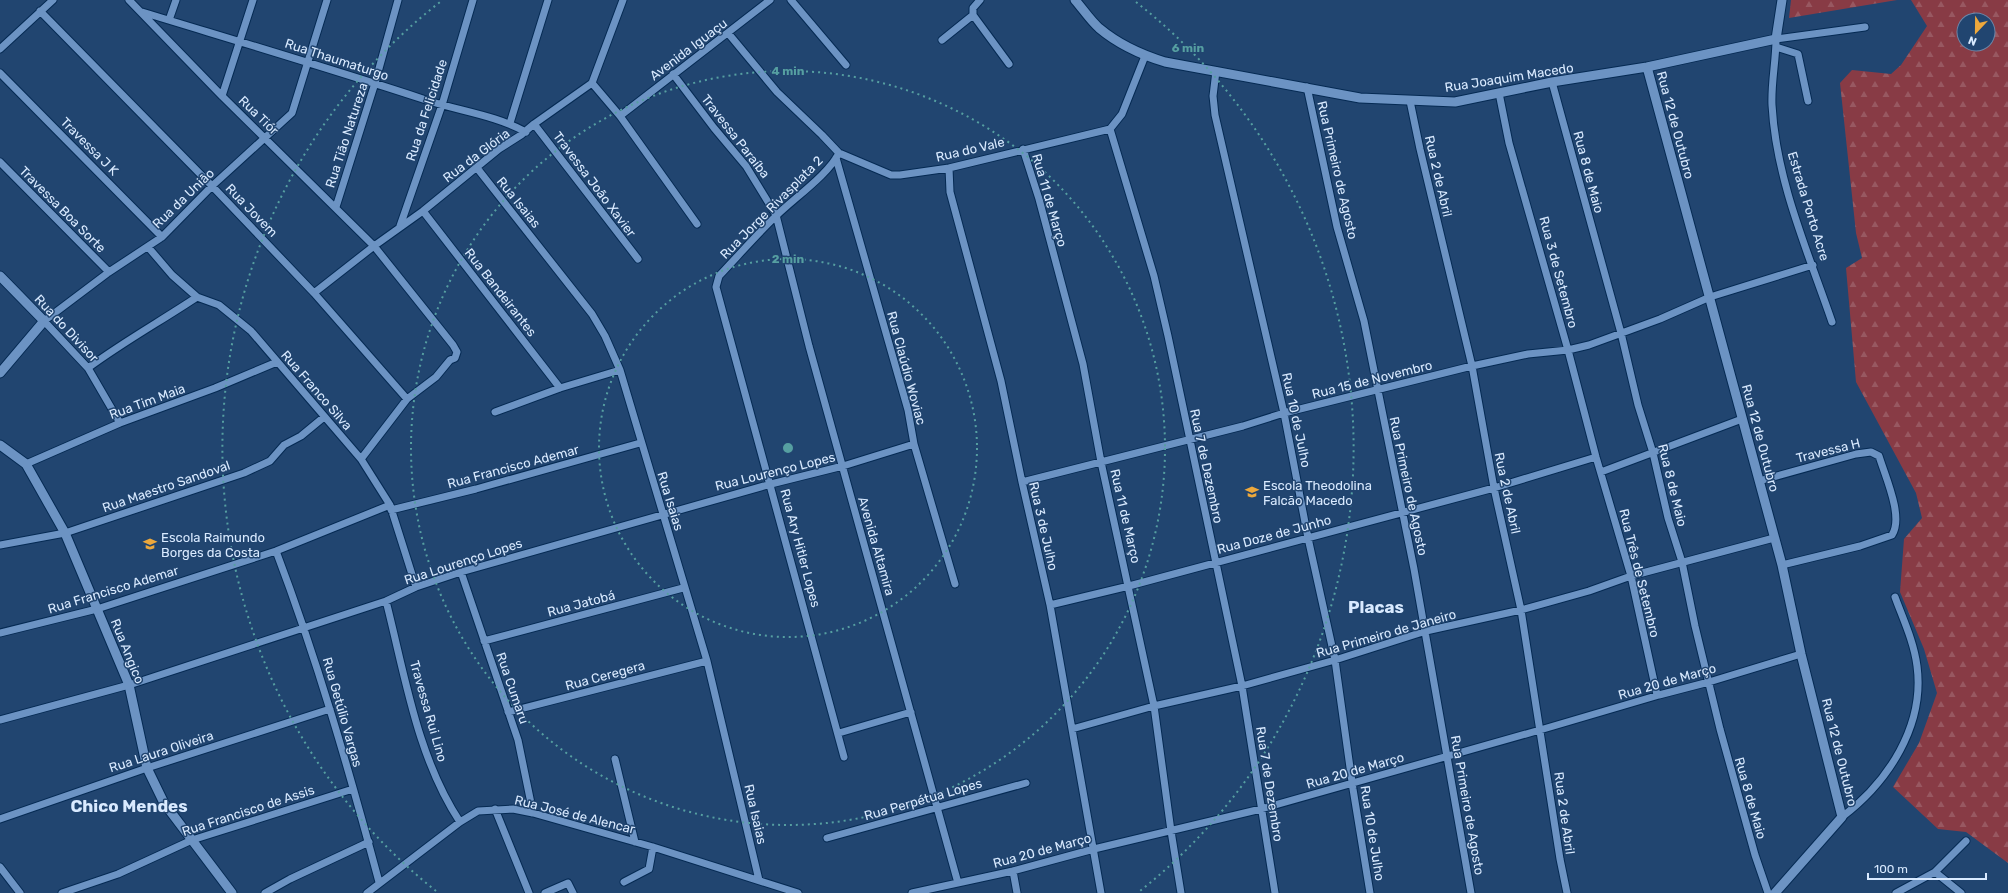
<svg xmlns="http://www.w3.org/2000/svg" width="2008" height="893" viewBox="0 0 2008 893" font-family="Rubik,sans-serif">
<defs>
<pattern id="forest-firs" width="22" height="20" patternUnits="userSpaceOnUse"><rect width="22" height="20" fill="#883b45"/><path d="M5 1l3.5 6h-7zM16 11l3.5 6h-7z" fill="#985861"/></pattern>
</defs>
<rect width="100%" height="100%" fill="#214570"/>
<path fill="url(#forest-firs)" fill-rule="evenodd" d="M1791,0H1897L1789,18Z
M1911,0H2008V863L1966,832L1938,829L1893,787L1919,743L1937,693L1924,649L1900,592L1904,539L1922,518L1916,493L1856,382L1846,268L1862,258L1856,233L1840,83L1852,70L1891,74L1901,65L1927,26ZM1964,20H1988V44H1964Z"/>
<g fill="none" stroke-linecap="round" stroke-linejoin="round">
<g stroke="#052a53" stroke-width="9">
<path id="minor" d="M129,0L222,96L374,246L453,345L457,352L455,358L450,360L436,377L407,399L361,459
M791,0L846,65
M980,0L973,8V15L1009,64
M40,11L212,186L314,293L407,399
M142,12C237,41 332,69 426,100C459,111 495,115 526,132
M169,20L176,0
M728,33L777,92L822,135L839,153L891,175H900L949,168L1110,129
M942,40L973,15
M1776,47L1798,54L1808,101
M0,49L53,0
M1216,71L1213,96L1215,115L1284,413L1308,538L1335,660L1353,789L1370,893
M0,73L162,237
M673,74L714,128L746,166L776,215L809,346L958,883
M1552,82L1621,333L1638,405L1653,453L1668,518L1682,562L1695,626L1720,729L1755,855L1768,893
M592,83L620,116L697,224
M592,83L623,0
M1307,87L1337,227L1364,321L1414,569L1471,893
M1499,93L1509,143L1568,350L1596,457L1631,576L1657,695
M222,96L253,0
M1410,101L1420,149L1472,366L1494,488L1521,610L1560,859L1567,893
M620,116L770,0
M510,123L548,0
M534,124L638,259
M1110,129L1154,276L1168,336L1242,686L1275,893
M1110,129L1122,114L1145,56
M1023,149L1039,199L1083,364L1101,462L1154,706L1171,831L1181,893
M839,153C829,174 793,199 776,216C756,235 738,256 719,276L716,287L844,757
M836,158L908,410L914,444L955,584
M0,162L109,272
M477,168L592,314L605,336L620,370L707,661L759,880
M949,168L950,192L1001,381L1022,482L1050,605L1101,893
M336,207L375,83L398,0
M423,211L560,388
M400,226L442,105L473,0
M148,247L172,275L197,297L219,305L251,331L361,459L390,505L416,587
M314,293L374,246L423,211L499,149L521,135L534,124L592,83
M1832,322C1808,252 1776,180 1772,105C1771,83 1776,61 1776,39L1865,27
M88,368C123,342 161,321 197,297
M495,412L560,388L620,370
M120,423L88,368L44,321L109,272L162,237L212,186L292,113L327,0
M26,464L120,423L215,388L277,362
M1601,472L1742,419
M1759,481L1856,454L1871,452L1879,456C1885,476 1904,517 1892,535L1860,546L1782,565
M1022,482L1243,426L1284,413L1472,366L1528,354L1568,350L1589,345L1660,319L1710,297L1813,265
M391,510L476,489L640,443
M0,545L65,533L244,473L270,461L284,445L301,436L324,417
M276,551C317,659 349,770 379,882
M461,572L518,740L533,813
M386,601C405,675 417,757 460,822
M1050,605L1129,586L1494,488L1596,457
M0,633L97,609L276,551L390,505
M484,641L683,588
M508,712L707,661
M0,720L129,685L386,601L416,587L461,572L771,484L843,466L914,444
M1072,729L1154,706L1242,686L1335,660L1426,631L1521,610L1589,591L1631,576L1774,538
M839,733L911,712
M615,759L635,842
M495,809L529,893
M1842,817C1888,782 1925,726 1917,666C1914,642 1903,619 1895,597
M0,819L147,768L330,709
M827,838L1026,783
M0,867L20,893
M1013,871L1017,893
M1935,872L1961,893
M624,882L649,869L653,847
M62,893L118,874L192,840L353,789
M265,893L290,879L369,842
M367,893L460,822L478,811L513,809L533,813L653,847L798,893
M545,893L568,883L573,893
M912,893L1013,871L1094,849L1261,809L1540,730L1659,695L1709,682L1801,654
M1896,893L1935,872L1966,841"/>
</g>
<g stroke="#052a53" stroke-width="11">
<path id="tertiary" d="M1075,0C1083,9 1090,20 1099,28C1118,44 1142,55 1165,62L1360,98L1455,102L1552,82L1647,67L1776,39L1782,0
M1647,67L1782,565L1801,654L1842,817L1775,893
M0,276L44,321L0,373
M0,445L26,464L65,533L129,685L147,768L164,803L232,893"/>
</g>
<use href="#minor" stroke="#6c93c3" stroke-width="7"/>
<use href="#tertiary" stroke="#6c93c3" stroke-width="9"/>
</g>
<g fill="none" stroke="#569fa1" stroke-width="2" stroke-dasharray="2 4">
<circle cx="788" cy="448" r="189"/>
<circle cx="788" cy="448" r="377"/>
<path d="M436 891A566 566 0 0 1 440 2M1136 2A566 566 0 0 1 1140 891"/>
</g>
<defs>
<g id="school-bare" transform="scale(1.08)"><path d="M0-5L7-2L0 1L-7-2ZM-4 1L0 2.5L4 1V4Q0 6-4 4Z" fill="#eda83c" stroke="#214570" stroke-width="2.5" paint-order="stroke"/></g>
</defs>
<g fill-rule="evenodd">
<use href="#school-bare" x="1252" y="492"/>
<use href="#school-bare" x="150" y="544"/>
</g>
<g text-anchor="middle" stroke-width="3" stroke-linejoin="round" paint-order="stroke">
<g font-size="13" fill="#d9eaff" stroke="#214570">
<text transform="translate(688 49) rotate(-37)" y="5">Avenida Iguaçu</text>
<text transform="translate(337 59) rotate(18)" y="5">Rua Thaumaturgo</text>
<text transform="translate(1509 77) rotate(-9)" y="5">Rua Joaquim Macedo</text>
<text transform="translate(426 110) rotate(-72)" y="5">Rua da Felicidade</text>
<text transform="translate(259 115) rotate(44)" y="5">Rua Tiór</text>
<text transform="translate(1676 125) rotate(75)" y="5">Rua 12 de Outubro</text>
<text transform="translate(346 135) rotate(-72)" y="5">Rua Tião Natureza</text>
<text transform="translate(736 136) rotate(52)" y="5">Travessa Paraíba</text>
<text transform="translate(90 146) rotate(45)" y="5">Travessa J K</text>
<text transform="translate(970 149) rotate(-13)" y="5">Rua do Vale</text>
<text transform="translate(476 155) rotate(-37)" y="5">Rua da Glória</text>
<text transform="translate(1338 170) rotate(77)" y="5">Rua Primeiro de Agosto</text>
<text transform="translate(1589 172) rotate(75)" y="5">Rua 8 de Maio</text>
<text transform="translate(1439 176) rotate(77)" y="5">Rua 2 de Abril</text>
<text transform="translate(595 184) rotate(53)" y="5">Travessa João Xavier</text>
<text transform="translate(183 198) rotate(-44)" y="5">Rua da União</text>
<text transform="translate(1050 200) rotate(74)" y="5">Rua 11 de Março</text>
<text transform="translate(519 202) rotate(51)" y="5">Rua Isaias</text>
<text transform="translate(1809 206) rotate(73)" y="5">Estrada Porto Acre</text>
<text transform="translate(771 207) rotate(-45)" y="5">Rua Jorge Rivasplata 2</text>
<text transform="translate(63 209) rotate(45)" y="5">Travessa Boa Sorte</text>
<text transform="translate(252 210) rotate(46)" y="5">Rua Jovem</text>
<text transform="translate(1559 272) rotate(75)" y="5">Rua 3 de Setembro</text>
<text transform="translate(501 292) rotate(52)" y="5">Rua Bandeirantes</text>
<text transform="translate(67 328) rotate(47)" y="5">Rua do Divisor</text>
<text transform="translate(907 368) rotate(75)" y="5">Rua Claúdio Woviac</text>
<text transform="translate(1372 379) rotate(-14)" y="5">Rua 15 de Novembro</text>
<text transform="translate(317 390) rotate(49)" y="5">Rua Franco Silva</text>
<text transform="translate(147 401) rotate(-20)" y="5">Rua Tim Maia</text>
<text transform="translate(1297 420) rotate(78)" y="5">Rua 10 de Julho</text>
<text transform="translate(1761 438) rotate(75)" y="5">Rua 12 de Outubro</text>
<text transform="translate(1828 450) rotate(-14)" y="5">Travessa H</text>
<text transform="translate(513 466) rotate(-15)" y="5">Rua Francisco Ademar</text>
<text transform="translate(1207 466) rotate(78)" y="5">Rua 7 de Dezembro</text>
<text transform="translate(775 471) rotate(-14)" y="5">Rua Lourenço Lopes</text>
<text transform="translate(1673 485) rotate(76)" y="5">Rua 8 de Maio</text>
<text transform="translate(166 486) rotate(-19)" y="5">Rua Maestro Sandoval</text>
<text transform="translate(1409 486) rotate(78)" y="5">Rua Primeiro de Agosto</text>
<text transform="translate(1508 493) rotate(78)" y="5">Rua 2 de Abril</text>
<text transform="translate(671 501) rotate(73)" y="5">Rua Isaias</text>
<text transform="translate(1126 516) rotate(77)" y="5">Rua 11 de Março</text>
<text transform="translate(1044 526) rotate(77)" y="5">Rua 3 de Julho</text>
<text transform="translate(1274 534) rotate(-15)" y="5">Rua Doze de Junho</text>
<text transform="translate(877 546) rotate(74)" y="5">Avenida Altamira</text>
<text transform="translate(801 548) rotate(75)" y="5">Rua Ary Hitler Lopes</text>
<text transform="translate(463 561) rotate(-18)" y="5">Rua Lourenço Lopes</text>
<text transform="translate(1640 573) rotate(76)" y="5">Rua Três de Setembro</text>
<text transform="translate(113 589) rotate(-17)" y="5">Rua Francisco Ademar</text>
<text transform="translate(581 603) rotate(-15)" y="5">Rua Jatobá</text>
<text transform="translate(1386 633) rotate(-16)" y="5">Rua Primeiro de Janeiro</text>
<text transform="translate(128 651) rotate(68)" y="5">Rua Angico</text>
<text transform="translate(605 675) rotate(-15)" y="5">Rua Ceregera</text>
<text transform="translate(1667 681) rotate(-16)" y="5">Rua 20 de Março</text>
<text transform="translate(513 688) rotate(71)" y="5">Rua Cumaru</text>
<text transform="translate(429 711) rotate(74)" y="5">Travessa Rui Lino</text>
<text transform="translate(343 712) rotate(74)" y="5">Rua Getúlio Vargas</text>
<text transform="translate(161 751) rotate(-18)" y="5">Rua Laura Oliveira</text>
<text transform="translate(1840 752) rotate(76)" y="5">Rua 12 de Outubro</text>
<text transform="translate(1355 770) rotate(-16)" y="5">Rua 20 de Março</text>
<text transform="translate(1270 784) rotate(81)" y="5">Rua 7 de Dezembro</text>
<text transform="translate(1751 798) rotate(74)" y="5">Rua 8 de Maio</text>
<text transform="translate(923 799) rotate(-16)" y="5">Rua Perpétua Lopes</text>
<text transform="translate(1468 805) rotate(80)" y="5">Rua Primeiro de Agosto</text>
<text transform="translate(248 810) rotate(-18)" y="5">Rua Francisco de Assis</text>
<text transform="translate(1565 813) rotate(82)" y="5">Rua 2 de Abril</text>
<text transform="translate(575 814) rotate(14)" y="5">Rua José de Alencar</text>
<text transform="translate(756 814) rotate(77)" y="5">Rua Isaias</text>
<text transform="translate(1373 833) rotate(81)" y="5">Rua 10 de Julho</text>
<text transform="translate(1042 850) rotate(-15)" y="5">Rua 20 de Março</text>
</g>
<g font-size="13" fill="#d9eaff" stroke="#214570" text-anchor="start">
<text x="1263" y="490">Escola Theodolina<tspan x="1263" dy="15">Falcão Macedo</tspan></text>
<text x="161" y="542">Escola Raimundo<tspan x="161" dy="15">Borges da Costa</tspan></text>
</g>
<g font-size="17" font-weight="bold" fill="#d9eaff" stroke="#214570">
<text x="1376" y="613">Placas</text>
<text x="129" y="812">Chico Mendes</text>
</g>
</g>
<circle cx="788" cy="448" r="6" fill="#569fa1" stroke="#214570" stroke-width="2"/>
<g font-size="12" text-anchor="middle" font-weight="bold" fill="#569fa1" stroke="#214570" stroke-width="3" stroke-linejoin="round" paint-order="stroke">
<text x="1188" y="52">6 min</text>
<text x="788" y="75">4 min</text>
<text x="788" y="263">2 min</text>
</g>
<g transform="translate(1976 32) rotate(202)"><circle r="19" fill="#214570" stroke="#6b87a9"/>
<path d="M0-3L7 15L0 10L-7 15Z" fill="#eda83c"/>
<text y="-6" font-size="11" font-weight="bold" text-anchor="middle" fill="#d9eaff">N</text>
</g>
<path d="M1868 873v6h118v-6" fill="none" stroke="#d9eaff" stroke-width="2"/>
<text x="1874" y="873" font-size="12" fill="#d9eaff" stroke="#214570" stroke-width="3" paint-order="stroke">100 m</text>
</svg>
